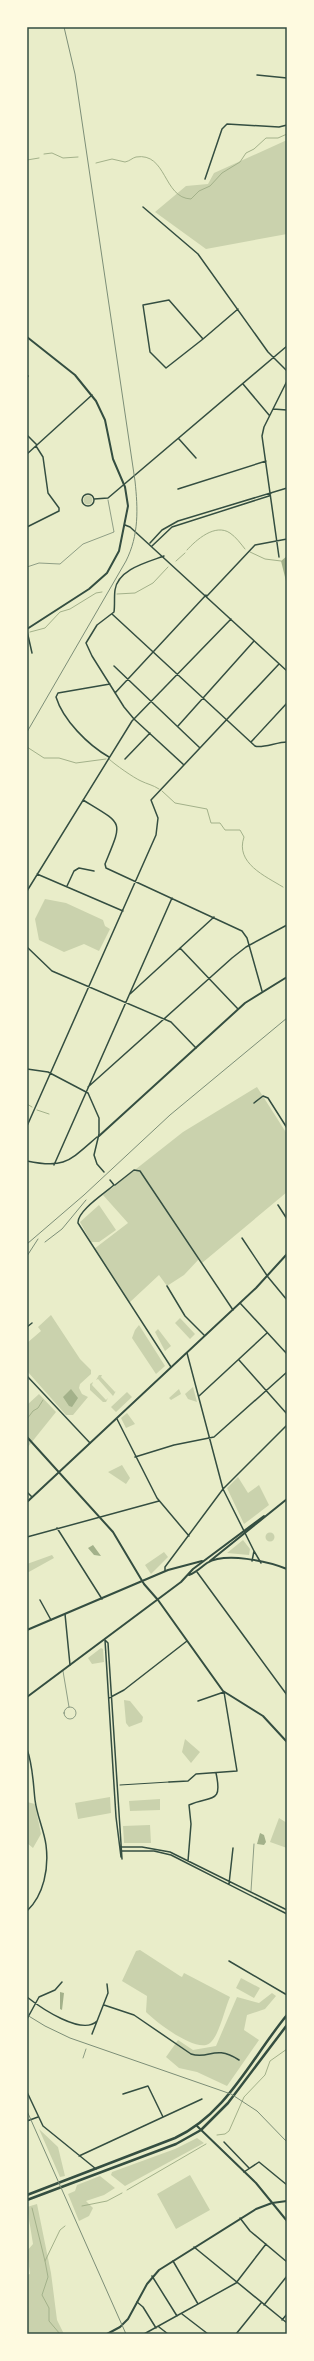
<svg xmlns="http://www.w3.org/2000/svg" width="314" height="2361" viewBox="0 0 314 2361" font-family="'Varela Round',sans-serif">
<rect width="100%" height="100%" fill="#e9edc9"/>
<path fill="#cad2ad" d="M287,140V234L206,249L155,212L186,186L208,184L214,173Z
M83.5 500a4.5 4.5 0 1 1 9 0a4.5 4.5 0 1 1-9 0Z
M45,899L66,903L103,920L105,926L110,929L99,951L84,944L64,952L39,940L35,919Z
M257,1087L287,1134V1192L202,1263L199,1259L184,1275L167,1286L159,1275L129,1303L94,1249L128,1223L103,1195L183,1132Z
M99,1205L116,1230L99,1242H91L80,1222Z
M51,1315L80,1359L91,1370V1374L80,1384L79,1388L82,1394L88,1397L73,1415H66L27,1371V1343L41,1331L38,1327Z
M180,1318L195,1334L190,1339L175,1323Z
M139,1325L165,1366L156,1374L132,1338L135,1330Z
M158,1329L171,1346L165,1351L155,1332Z
M99,1375H102L101,1377L115,1392L116,1391L113,1396L98,1379L96,1380Z
M93,1382L92,1385L106,1400L108,1398L106,1402H103L90,1390V1384Z
M193,1387L197,1402L188,1399L185,1394Z
M179,1389L181,1394L171,1400L169,1398Z
M127,1392L132,1397L116,1412L111,1407Z
M39,1394L56,1412L27,1448V1405Z
M127,1413L135,1424L126,1428L121,1418Z
M122,1465L130,1478L126,1484L108,1472Z
M238,1477L248,1493L259,1485L269,1505L244,1524L227,1488Z
M265.5 1537a4.5 4.5 0 1 1 9 0a4.5 4.5 0 1 1-9 0Z
M243,1540L250,1549L249,1555L227,1553Z
M164,1552L168,1557L151,1574L145,1565Z
M52,1555L54,1558L27,1573V1564Z
M101,1648L103,1649L104,1662L92,1664L88,1658Z
M124,1700L130,1701L143,1717L142,1722L129,1727L126,1723Z
M185,1739L200,1752L191,1763L182,1752Z
M110,1797L111,1813L78,1819L75,1803Z
M160,1799V1810L130,1811L129,1801Z
M27,1802L35,1804L41,1834L33,1848L27,1843Z
M279,1818L287,1823V1848L270,1842Z
M150,1825L151,1843H124L123,1826Z
M140,1950L180,1976L182,1977L184,1973L230,1997C225,2008 219,2036 210,2043C197,2054 156,2022 146,2012L147,1996L122,1981L136,1951Z
M241,1978L260,1988L254,1998L236,1988Z
M272,1993L276,1996L265,2009L247,2015L244,2030L259,2040L227,2086L197,2072L179,2068L166,2057L178,2040L193,2050L216,2046L237,1997L259,2003Z
M39,2129L58,2147L65,2176L60,2177Z
M197,2138L204,2143L125,2186L111,2175L112,2172L175,2149Z
M190,2175L210,2210L176,2229L157,2194Z
M100,2176L115,2188L104,2195L86,2201L93,2208L89,2216L79,2221L68,2194L75,2191L77,2185Z
M37,2204L51,2273L57,2320L64,2334H27V2275L30,2274L27,2251L33,2244L27,2207Z"/>
<path fill="#a3b18a" d="M287,556V581H286L281,561Z
M71,1389L78,1398L72,1407L69,1406L63,1397Z
M93,1545L101,1556L94,1555L88,1548Z
M260,1833L264,1835L266,1842L264,1845L257,1844Z
M60,1992L64,1993L62,2010L60,2009Z"/>
<g fill="none" stroke-linecap="round" stroke-linejoin="round">
<path stroke="#a3b18a" stroke-width="1" d="M44,154L52,153L63,158L78,157
M27,160L39,158
M96,163L112,159L125,162C130,161 132,158 136,157C167,152 163,198 191,199L199,191L210,186L222,173L240,162L246,153L254,149L266,138H278L287,134
M187,550C196,540 215,523 230,533C236,537 241,544 245,549
M250,552L265,559L281,561
M176,561L185,553
M117,594L135,593L153,583L168,567
M30,632L45,628L60,612L70,609L96,593L102,592
M27,747L44,758H59L76,763L106,759
M109,759C114,764 134,778 141,781C147,784 153,785 159,789
M162,791L175,803L207,809L211,823H220L225,830H240L244,837C235,863 265,876 283,887
M27,1104L32,1107
M37,1110L49,1114
M27,1419L33,1411L38,1408L43,1400
M217,2135L225,2134L229,2131L244,2097L265,2075L270,2061L287,2049
M127,2190L206,2144
M82,2206L107,2201L122,2193
M32,2208L45,2261
M60,2334L49,2321V2308L42,2295L48,2277L45,2261L60,2230L65,2226"/>
<path stroke="#344e41" stroke-width="0.5" d="M27,567L39,563L60,564L83,544L114,532L108,500
M63,1671L69,1707
M64 1713a6 6 0 1 1 12 0a6 6 0 1 1-12 0Z
M251,1891L254,1844
M83,2058L86,2049"/>
<path stroke="#344e41" stroke-width="1" d="M120,1785L169,1782"/>
<path stroke="#344e41" stroke-width="1.5" d="M257,75L287,78
M205,179L222,129L227,124L279,127L287,125
M143,207L198,254L268,352L287,371
M169,300L203,339L166,368L150,352L143,305Z
M203,339L238,309
M27,378L28,376
M243,384L269,415
M273,409L287,410
M27,435L37,445
M179,439L196,458
M27,454L92,395
M178,489L266,461
M82 500a6 6 0 1 1 12 0a6 6 0 1 1-12 0Z
M94,499L108,498L287,346
M125,525L130,527L287,671
M27,527L59,511V508L48,493L43,457L36,446
M150,543L162,530L178,521L287,488
M152,546L172,527L269,496L271,493
M164,556C148,562 118,569 115,590C114,597 115,605 114,612L97,625L86,643L92,656L124,707L134,719L184,765
M279,557L262,436L264,427L287,381
M207,596L255,545L287,539
M112,614L255,746C261,749 277,742 287,742
M27,631L32,653
M114,666L200,748
M115,693L206,595
M178,726L254,641
M251,742L287,703
M109,757C88,745 63,720 56,697L58,693L110,684
M125,759L150,733
M83,800C124,825 123,820 105,864L106,868L242,931L247,938L262,991
M37,874L123,911
M67,886L74,871L79,868L94,871
M27,891L132,721L231,619
M27,947L52,971L171,1022L196,1048
M180,948L238,1009
M130,994L214,917
M27,1069L48,1072L88,1093L99,1118V1134L94,1155L97,1164L104,1172
M88,1087L232,958L246,947L287,925
M254,1103L263,1096L268,1098L287,1128
M27,1126L156,835L158,818L151,800L279,664
M27,1161C65,1169 69,1161 97,1137
M54,1165L172,898
M110,1180L114,1185C105,1193 77,1211 78,1223L171,1367
M115,1185L134,1170L140,1171L233,1310
M278,1205L287,1219
M242,1238L268,1277L287,1300
M167,1286L185,1316L204,1335
M240,1303L287,1354
M27,1327L32,1323
M239,1360L287,1414
M27,1376L90,1443
M199,1396L267,1333
M117,1419L157,1498L189,1536
M135,1457L174,1445L214,1437L287,1372
M27,1492L32,1497
M57,1528L102,1599
M27,1537L159,1501
M254,1551L261,1563
M252,1561L254,1551L223,1489L287,1425
M165,1571V1567L223,1489L187,1353
M197,1572L287,1695
M40,1600L51,1620
M65,1614L70,1665
M105,1640L108,1643L122,1859
M105,1640L116,1817L121,1857
M109,1698L124,1690L187,1641
M27,1749C33,1766 33,1782 35,1800C37,1816 44,1830 46,1845C49,1868 44,1895 27,1911
M169,1782L188,1781L196,1774L237,1771L224,1692L198,1701
M121,1847H142L170,1852L287,1910
M121,1851H154L171,1855L287,1914
M188,1861L191,1824L189,1805C211,1795 223,1805 216,1773
M229,1884L233,1848
M229,1961L287,1995
M27,1997C41,2008 82,2036 97,2021
M104,2005L134,2015L191,2054C210,2060 214,2044 239,2060
M27,2019L39,1997L55,1990L62,1982
M92,2034L108,1993L107,1984
M27,2092L43,2126L96,2169
M123,2094L148,2086L163,2117
M27,2121L38,2117
M224,2142L249,2168
M79,2156L202,2099
M244,2172L259,2162L287,2185
M240,2218L250,2231L287,2262
M194,2247L287,2323
M173,2261L198,2304
M152,2276L177,2316
M137,2302L143,2307L156,2328
M264,2305L287,2276
M182,2314L208,2334
M282,2320L287,2314
M159,2327L168,2334
M144,2334L236,2283L266,2244
M236,2334L261,2303"/>
<path stroke="#344e41" stroke-width="2" d="M27,337L75,375L96,401L105,420L113,459L125,487L128,506L119,551L107,573L89,589L27,629
M99,1136L245,1003L287,977
M27,1437L113,1532L144,1584L158,1600L223,1691L263,1716L287,1742
M27,1502L256,1288L287,1254
M27,1630L168,1570L202,1561
M107,2334L120,2327L128,2319L147,2284L159,2270L256,2209L272,2203L287,2201"/>
<path stroke="#344e41" stroke-width="2" d="M197,2126L256,2183L287,2221"/>
<path stroke="#344e41" stroke-width="2" d="M210,1561L287,1499
M189,1575C197,1572 201,1567 207,1563C225,1552 268,1561 287,1569
M27,1697L181,1582L193,1569L264,1516"/>
<path stroke="#344e41" stroke-width="2.5" d="M27,2195L175,2138C227,2114 252,2057 287,2015
M27,2200L176,2144L201,2130L228,2103L287,2025"/>
<path stroke="#7c8e77" stroke-width="1" d="M27,732L126,561C139,535 138,509 135,481L75,74L64,27
M45,1242L62,1229L86,1200
M27,1244L84,1195L170,1115L287,1018
M27,1256L38,1239
M27,2015L45,2026L70,2038L231,2094L257,2111L287,2142
M27,2111L126,2334"/>
</g>
<rect width="314" height="2361" fill="none" stroke="#fefae0" stroke-width="56"/>
<rect x="28" y="28" width="258" height="2305" fill="none" stroke="#344e41" stroke-width="1.5"/>
</svg>
